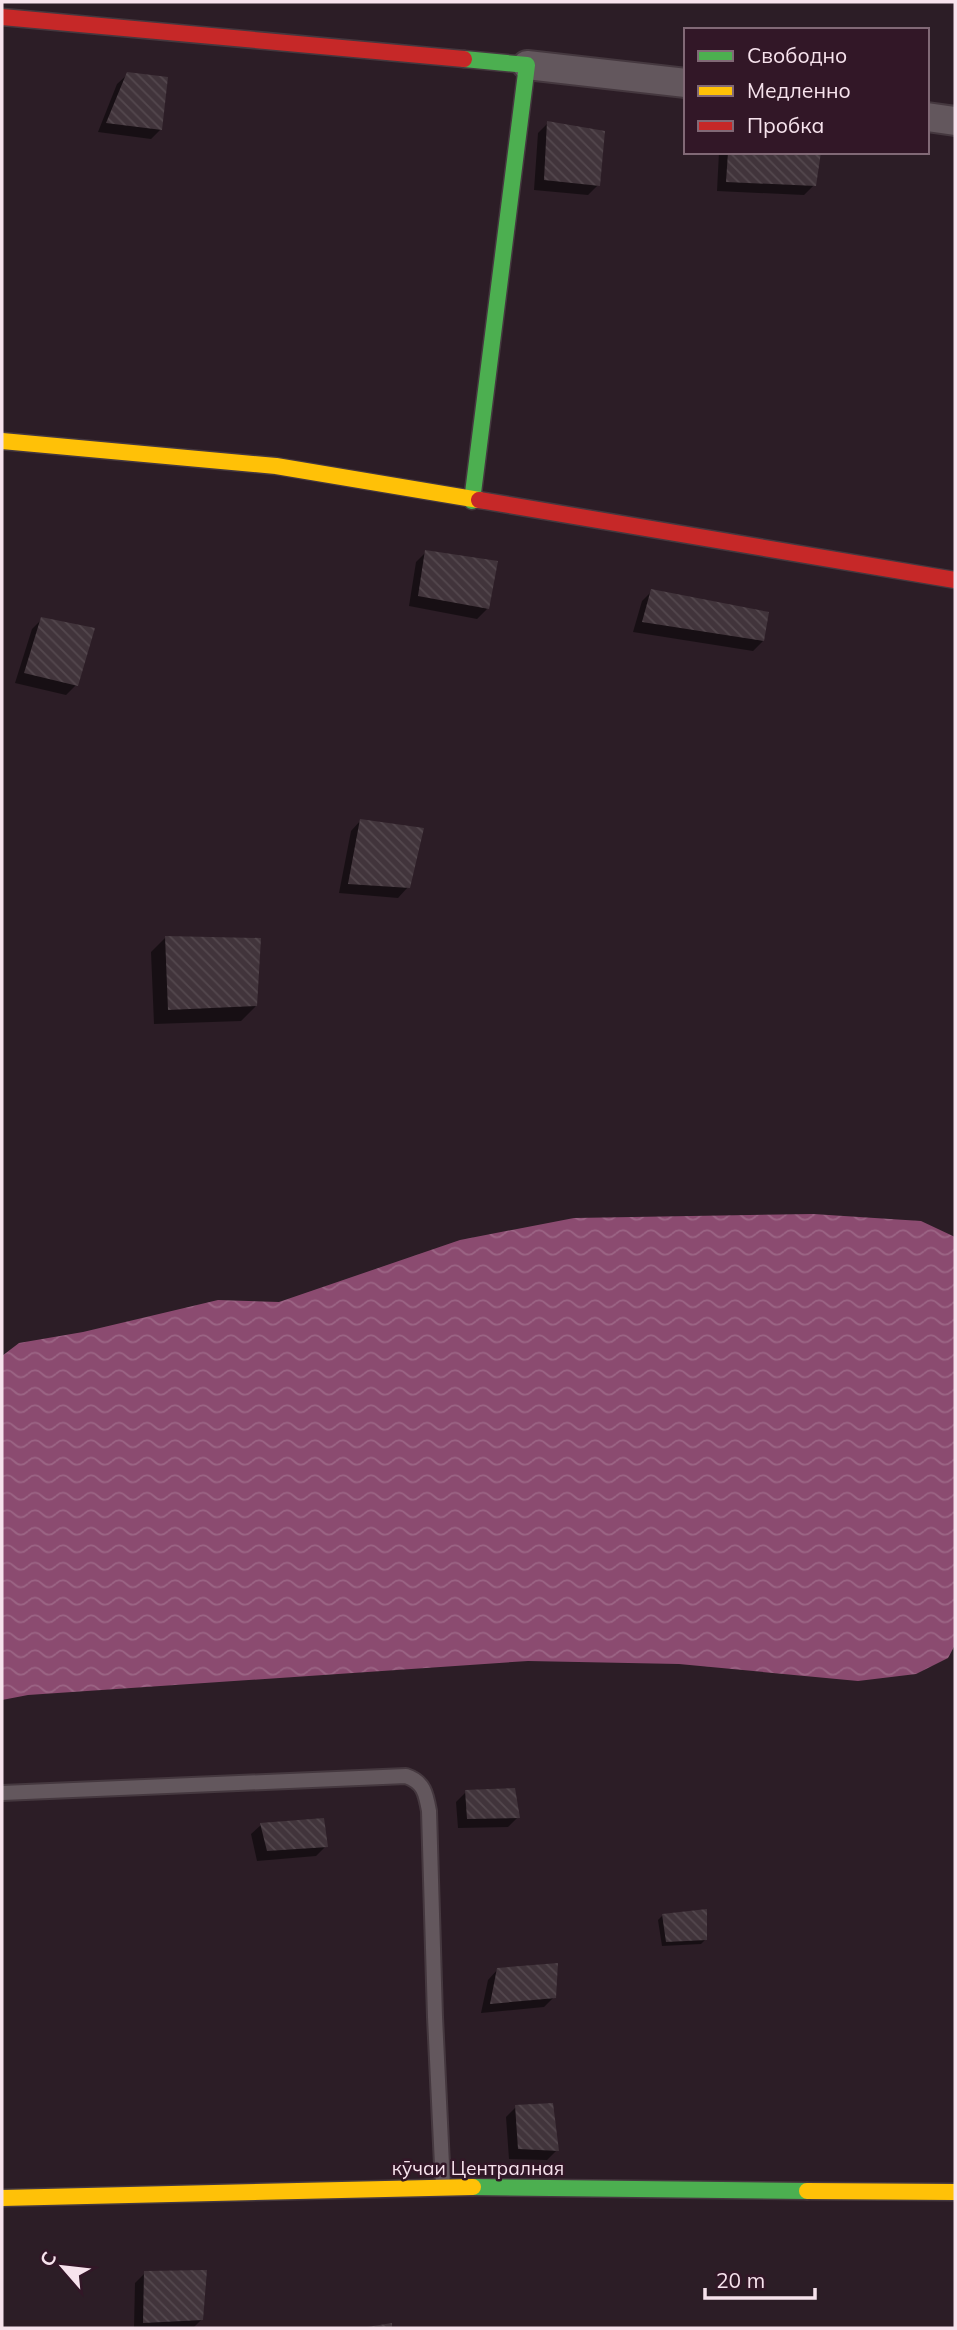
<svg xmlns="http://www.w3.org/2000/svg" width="957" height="2330" viewBox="0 0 957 2330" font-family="Mulish,sans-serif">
<defs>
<pattern id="water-waves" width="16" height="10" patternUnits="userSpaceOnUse" patternTransform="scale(1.75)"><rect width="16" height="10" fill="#8b4b70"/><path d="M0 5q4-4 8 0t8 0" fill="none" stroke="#9c6585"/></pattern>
<pattern id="building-back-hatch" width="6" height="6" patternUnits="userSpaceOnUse" patternTransform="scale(1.75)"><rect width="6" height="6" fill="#41343b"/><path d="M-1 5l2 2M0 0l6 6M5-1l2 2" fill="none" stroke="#54484e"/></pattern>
</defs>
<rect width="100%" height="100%" fill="#2c1d26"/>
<path fill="url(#water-waves)" d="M813,1214L921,1221L955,1237V1645L948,1658L916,1674L858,1681L679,1664L528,1661L28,1695L2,1700V1356L19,1343L83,1332L218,1300L279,1302L460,1240L574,1218Z"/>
<path fill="#0007" d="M128,74L161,129L151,139L98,132L117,84Z
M548,123L598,185L588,195L534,190L538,133Z
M719,152H820L814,185L804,195L717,191Z
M426,552L487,609L477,619L409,606L416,562Z
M652,591L763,641L753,651L633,632L642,601Z
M42,619L76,685L66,695L15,683L32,629Z
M361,820L408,887L398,898L339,893L351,831Z
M166,937L256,1006L241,1021L154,1024L151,952Z
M466,1792L518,1817L508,1827L458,1828L456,1802Z
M261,1825L326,1846L316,1856L257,1861L251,1834Z
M663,1915L705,1940L701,1944L662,1946L658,1920Z
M498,1969L554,1997L544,2007L481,2013L488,1980Z
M516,2107L557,2150L547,2160L509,2159L506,2117Z
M145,2273L202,2319L193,2328H134L135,2283Z"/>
<path fill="url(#building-back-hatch)" d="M127,72L168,77L162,130L106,123Z
M547,121L605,131L600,186L544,180Z
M728,152H821L816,186L726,182Z
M425,550L498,561L489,609L418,596Z
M651,589L769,612L764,641L642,622Z
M41,617L95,628L78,686L24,673Z
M360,819L424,828L410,888L348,884Z
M165,936L261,938L257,1006L168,1010Z
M515,1788L520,1818L467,1819L465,1790Z
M324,1818L328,1847L267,1851L260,1823Z
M707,1909V1940L666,1942L662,1914Z
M558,1963L556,1998L490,2004L497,1968Z
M553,2103L559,2151L518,2149L515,2105Z
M207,2270L203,2320L143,2323L144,2271Z
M392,2323V2328H367V2327Z"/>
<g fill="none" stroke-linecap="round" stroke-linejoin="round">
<g stroke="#45383f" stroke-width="18">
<path id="lane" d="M2,1793L406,1776C424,1782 426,1794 429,1811L435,2017L443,2186"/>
</g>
<g stroke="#45383f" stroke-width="32">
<path id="street" d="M527,65L686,83
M927,117L955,121"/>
</g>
<g stroke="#45383f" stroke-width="19">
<path id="fast" d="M464,59L527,65L472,501
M473,2187L807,2191"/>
</g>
<g stroke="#45383f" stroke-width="19">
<path id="slow" d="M2,441L276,466L479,500
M807,2191L955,2192
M2,2198L473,2187"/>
</g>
<g stroke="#45383f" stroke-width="19">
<path id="jam" d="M2,17L464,59
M479,500L955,580"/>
</g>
<use href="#lane" stroke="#63575d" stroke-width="14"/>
<use href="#street" stroke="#63575d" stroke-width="28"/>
<use href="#fast" stroke="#4caf50" stroke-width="16"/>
<use href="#slow" stroke="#ffc107" stroke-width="16"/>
<use href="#jam" stroke="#c62828" stroke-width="16"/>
</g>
<g text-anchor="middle" stroke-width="5" stroke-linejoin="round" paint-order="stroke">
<g font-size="19" fill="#f7e3ed" stroke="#321727">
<text x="478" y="2175">кӯчаи Централная</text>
</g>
</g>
<rect width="957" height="2330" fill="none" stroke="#f7e3ed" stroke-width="7"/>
<rect x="684" y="28" width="245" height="126" fill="#321727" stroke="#816976" stroke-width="2"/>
<rect x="698" y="51" width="35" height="10" fill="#4caf50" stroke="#816976" stroke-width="2"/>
<text x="747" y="63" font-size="21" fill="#f7e3ed">Свободно</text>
<rect x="698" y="86" width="35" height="10" fill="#ffc107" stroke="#816976" stroke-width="2"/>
<text x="747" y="98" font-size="21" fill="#f7e3ed">Медленно</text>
<rect x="698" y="121" width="35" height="10" fill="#c62828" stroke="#816976" stroke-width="2"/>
<text x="747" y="133" font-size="21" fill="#f7e3ed">Пробка</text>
<g transform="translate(63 2267) rotate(298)" stroke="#321727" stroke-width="5" paint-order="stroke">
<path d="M0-5L12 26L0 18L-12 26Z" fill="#f7e3ed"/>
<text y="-10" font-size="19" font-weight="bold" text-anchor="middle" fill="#f7e3ed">С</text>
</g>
<path d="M705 2288v10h110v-10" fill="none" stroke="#f7e3ed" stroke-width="3.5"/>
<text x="716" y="2288" font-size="21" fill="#f7e3ed" stroke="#321727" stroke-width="5" paint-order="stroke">20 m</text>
</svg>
